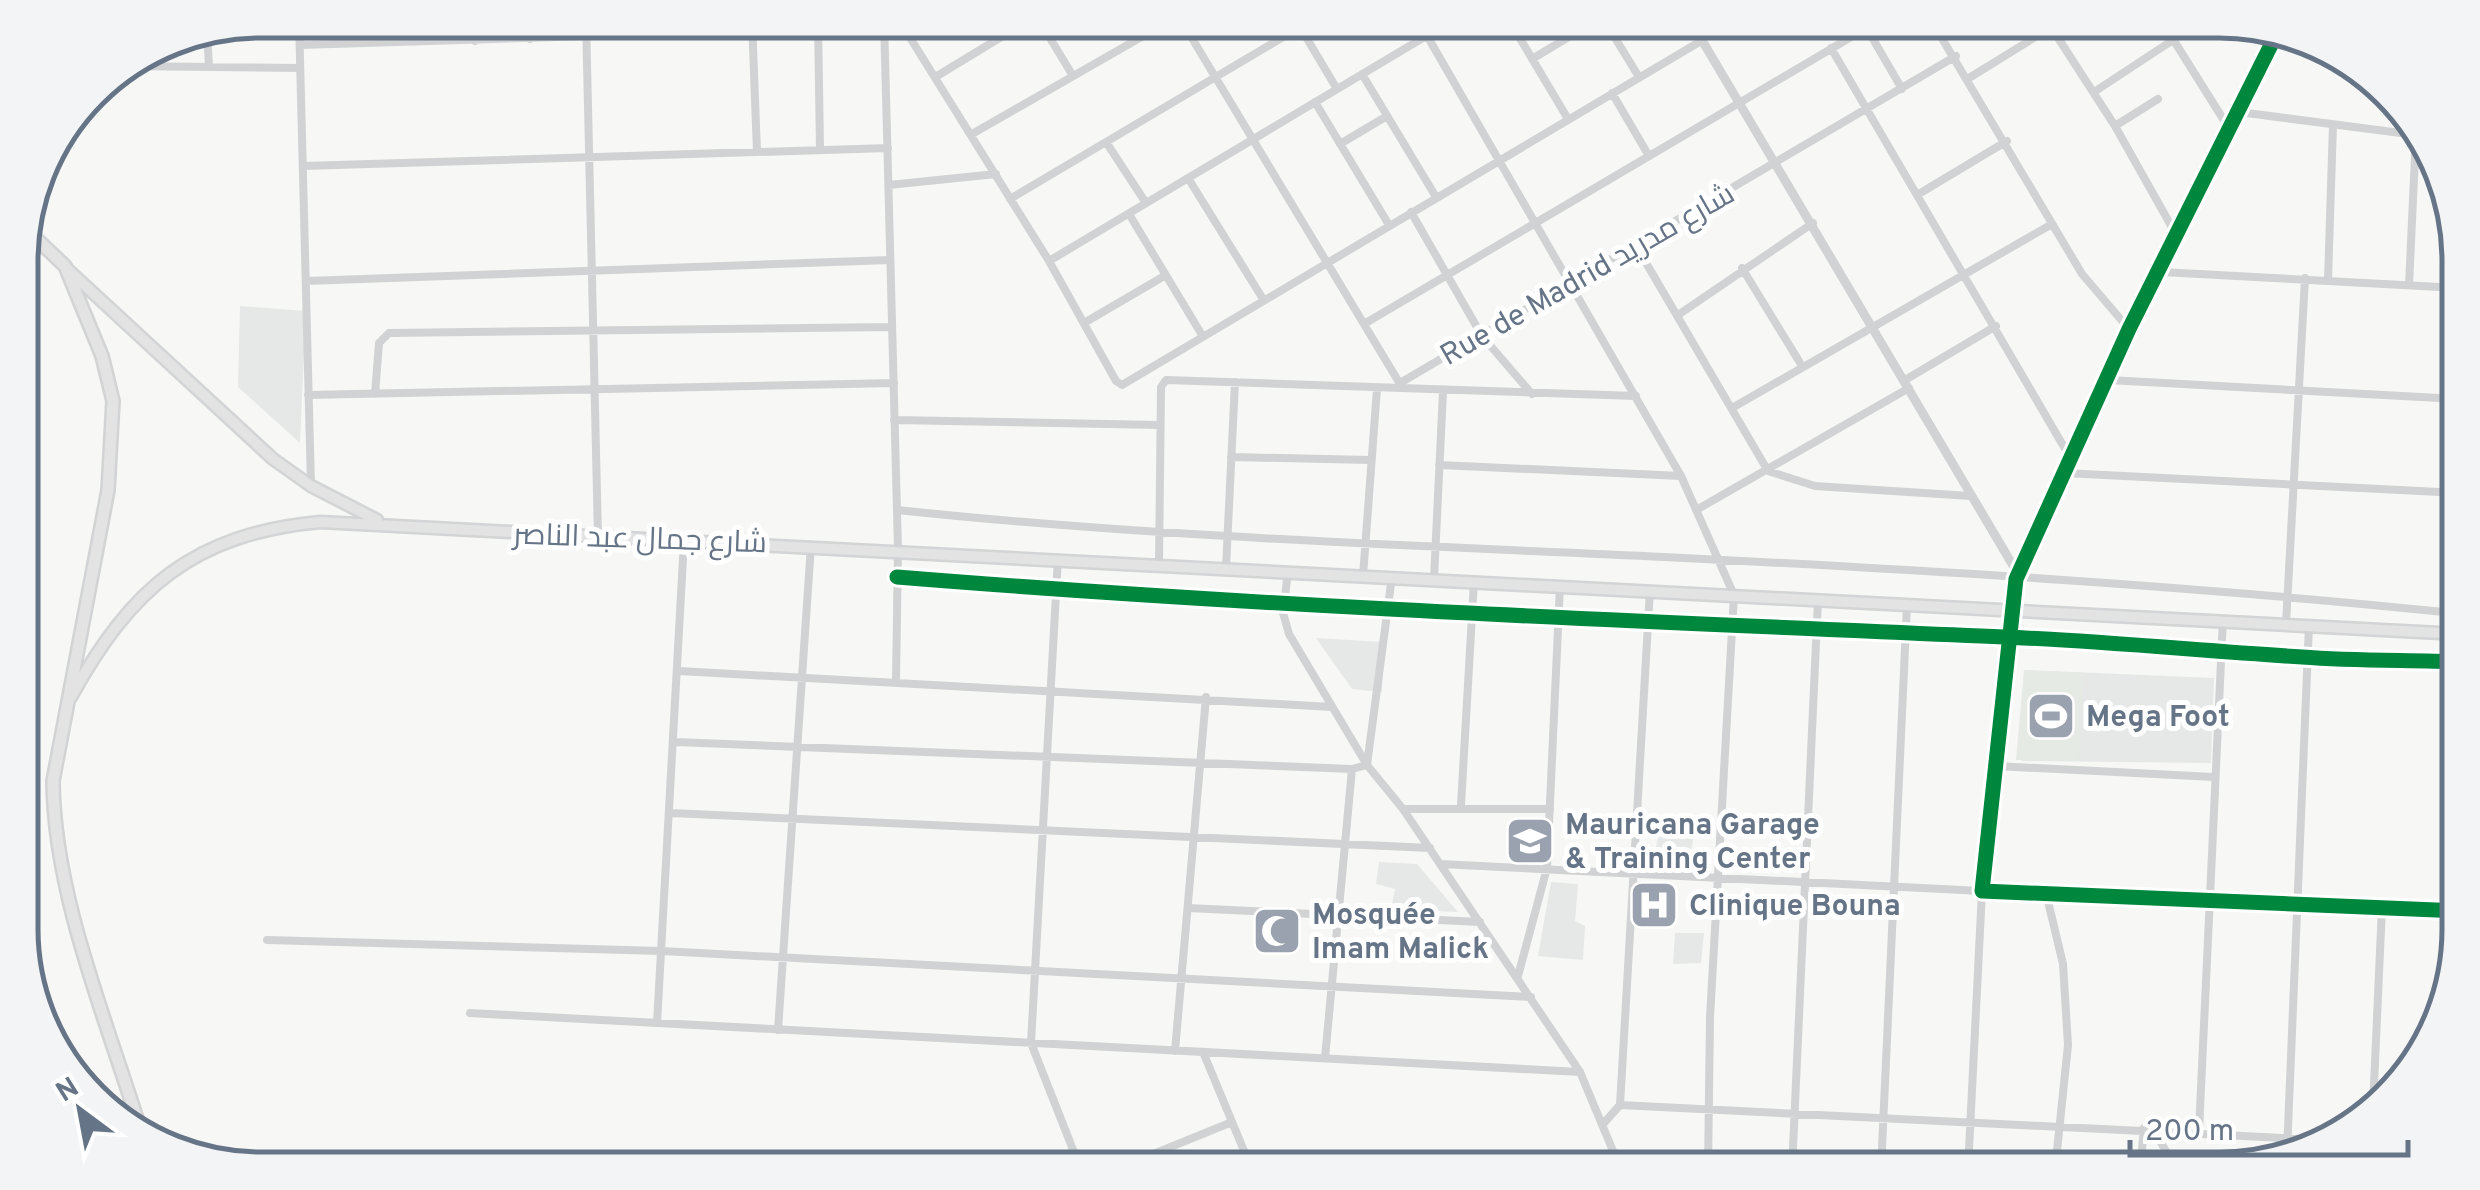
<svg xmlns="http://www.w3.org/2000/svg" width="2480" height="1190" viewBox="0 0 2480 1190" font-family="Overpass,Cairo,sans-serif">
<rect width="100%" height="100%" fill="#f7f7f6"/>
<path fill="#e6e7e7" d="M240,306L306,311L300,443L238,387Z
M1316,638L1383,642L1382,692L1352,689Z
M2024,670L2214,678L2211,763L2022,761Z
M1521,821L1542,822L1540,861L1519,860Z
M1659,833L1694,836L1686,873L1651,870Z
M1379,862L1417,864L1458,912L1391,909L1395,889L1376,884Z
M1551,882L1578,884L1575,921L1585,926L1583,960L1538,956Z
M1644,884L1665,885L1663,925H1643Z
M1675,933H1704L1701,963L1673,964Z"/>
<path fill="#e6eae4" d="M2024,670L2083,673L2079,761L2016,760Z"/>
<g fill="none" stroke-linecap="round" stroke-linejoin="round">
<g stroke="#d2d4d5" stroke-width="15">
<path id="secondary" d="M66,268L273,459L311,486L377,520
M71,697C131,588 193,534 320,522L2459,634"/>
</g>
<g stroke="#d2d3d4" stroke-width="16">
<path id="primary" d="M25,228L65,266L102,356L113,401L108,490L53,781C54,898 108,1023 142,1135"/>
</g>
<path stroke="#d1d2d3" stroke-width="8" d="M299,20L311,486
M474,20L475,41
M529,20L530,39
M586,20L598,537
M752,20L757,152
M818,20L820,150
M884,20L898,549L896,682
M899,20L1049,261L1116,381L1122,385L1701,41
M1039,20L1073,76
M1181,20L1400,384
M1268,20L1279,39
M1418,20L1681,476L1734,595L1710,1017L1708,1170
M1509,20L1568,119
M1604,20L1639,77
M1931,20L2082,274L2129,329
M2161,20L2230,130
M2165,26L2188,20
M1300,27L1337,89
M1866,27L1902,89
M2051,27L2115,126L2178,238
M207,31L209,67
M414,42L415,20
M300,45L885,27
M1831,48L2071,459
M1532,59L1597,20
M123,66L300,68
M1362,74L1436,197
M937,76L1029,20
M1969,78L2063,20
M2094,92L2173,40
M1612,93L1649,156
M1315,102L1389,225
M2239,112L2416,135L2409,285
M2115,126L2158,99
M972,134L1171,20
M1106,142L1146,203
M1340,144L1387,116
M303,166L888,148
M1188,178L1263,299
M889,185L996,174
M1917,195L2007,141
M1010,199L1312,20
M1411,212L1482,336L1532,394
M1129,214L1202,335
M1635,244L1768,471L1815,486L1970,496
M1049,261L1453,20
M1742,268L1802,366
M2161,272L2458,288
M2328,280L2333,125
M306,281L890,260
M1678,315L1813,223
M1084,323L1166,275
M1364,324L1880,20
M1905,380L1996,326
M2109,380L2458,399
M1400,383L1956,56
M375,394L379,343L389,333L892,327
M308,395L894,383
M1732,408L2052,224
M894,420L1160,425
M1231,457L1370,460
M1439,465L1681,476
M2064,473L2459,493
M1698,509L1909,388
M897,510C1152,537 1408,545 1664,557C1928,570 2192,586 2454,613
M1058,558L1031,1043L1081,1170
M1159,564L1161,387L1166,380L1636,396
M1226,568L1235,382
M1288,572L1283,613L1289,634L1367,765L1403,809L1580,1072L1621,1170
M1363,576L1377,389
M897,577C1266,607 1635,621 2004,637C2103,641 2203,651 2302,657C2354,661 2407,660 2459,662
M1434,579L1443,392
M2011,608L1982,891L2460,911
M2286,624L2305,278
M2452,634L2459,565
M679,671L1332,707
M676,742L1352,769L1367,765L1392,576
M1995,766L2214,777
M1461,805L1474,581
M1403,809H1550
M671,813L1430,848
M1440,864L1982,891L1968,1170
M2046,893L2063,964L2068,1045L2055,1170
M1188,908L1480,922
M267,940L662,951L1531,997
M1518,976L1547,868L1560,585
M470,1013L1580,1072
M657,1023L684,541
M778,1030L811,545
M1175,1051L1206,697
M1203,1052L1252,1170
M1325,1058L1352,769
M1620,1105L2321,1140
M2373,1107L2382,907
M1603,1124L1620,1105L1650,590
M2153,1129L2177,1170
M2199,1131L2223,619
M2287,1152L2309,625
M1114,1170L1232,1122
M1792,1170L1818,599
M1881,1170L1907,605
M2140,1170L2144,1128"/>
<path stroke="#d1d2d3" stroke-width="9" d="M1690,20L2018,574
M2011,608L2023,561L2129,329L2277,33"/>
<use href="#secondary" stroke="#e3e3e4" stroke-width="10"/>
<use href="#primary" stroke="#e3e3e4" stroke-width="11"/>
<g stroke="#fff" stroke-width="21">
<path id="cycleway" d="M2277,33L2129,329L2016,579L1982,891L2460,911
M897,577C1266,607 1635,621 2004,637C2103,641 2203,651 2302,657C2354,661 2407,660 2459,662"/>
</g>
<use href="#cycleway" stroke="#00873e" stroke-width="15"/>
</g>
<defs>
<g id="stadium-square" transform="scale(2.5)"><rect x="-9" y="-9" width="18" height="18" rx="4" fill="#99a2ae" stroke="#fff"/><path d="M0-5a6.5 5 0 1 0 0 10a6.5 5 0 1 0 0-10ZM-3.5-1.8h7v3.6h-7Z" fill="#fff"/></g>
<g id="university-square" transform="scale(2.5)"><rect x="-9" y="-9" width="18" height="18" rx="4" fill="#99a2ae" stroke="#fff"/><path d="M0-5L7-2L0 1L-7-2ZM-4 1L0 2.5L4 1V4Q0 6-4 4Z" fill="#fff"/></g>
<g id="hospital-square" transform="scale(2.5)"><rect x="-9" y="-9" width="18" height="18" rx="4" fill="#99a2ae" stroke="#fff"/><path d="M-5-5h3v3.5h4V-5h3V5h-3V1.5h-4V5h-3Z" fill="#fff"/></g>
<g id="mosque-square" transform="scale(2.5)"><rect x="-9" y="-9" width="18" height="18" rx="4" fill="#99a2ae" stroke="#fff"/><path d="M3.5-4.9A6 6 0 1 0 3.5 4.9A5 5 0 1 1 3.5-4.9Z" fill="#fff"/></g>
</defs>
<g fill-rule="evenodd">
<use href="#stadium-square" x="2051" y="716"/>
<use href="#university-square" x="1530" y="841"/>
<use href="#hospital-square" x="1654" y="905"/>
<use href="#mosque-square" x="1277" y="931"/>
</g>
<g text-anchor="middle" stroke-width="10" stroke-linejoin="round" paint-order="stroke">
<g font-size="30" fill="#667487" stroke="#fff">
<text transform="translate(1587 274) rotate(-30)" y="10">Rue de Madrid شارع مدريد</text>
<text transform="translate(640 538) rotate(2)" y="10">شارع جمال عبد الناصر</text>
</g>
<g font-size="30" font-weight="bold" fill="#667487" stroke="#fff" text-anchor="start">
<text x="2086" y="726">Mega Foot</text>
<text x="1565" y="834">Mauricana Garage<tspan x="1565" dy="34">&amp; Training Center</tspan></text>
<text x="1689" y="915">Clinique Bouna</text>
<text x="1312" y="924">Mosquée<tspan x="1312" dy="34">Imam Malick</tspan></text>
</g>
</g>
<path d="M0 0H2480V1190H0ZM261 38H2219A223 223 0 0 1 2442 261V929A223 223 0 0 1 2219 1152H261A223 223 0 0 1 38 929V261A223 223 0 0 1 261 38Z" fill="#f3f4f5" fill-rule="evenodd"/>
<path fill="none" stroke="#667487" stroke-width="5" d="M261 38H2219A223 223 0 0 1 2442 261V929A223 223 0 0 1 2219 1152H261A223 223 0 0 1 38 929V261A223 223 0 0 1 261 38Z"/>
<g transform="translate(80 1110) rotate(328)" stroke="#ffffff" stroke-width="8" paint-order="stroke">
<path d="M0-8L18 38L0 25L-18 38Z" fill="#667487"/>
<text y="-15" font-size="28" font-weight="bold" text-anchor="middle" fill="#667487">N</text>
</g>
<path d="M2130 1140v15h278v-15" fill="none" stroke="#667487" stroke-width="5"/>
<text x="2145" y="1140" font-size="30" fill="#667487" stroke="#ffffff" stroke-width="8" paint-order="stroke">200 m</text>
</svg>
